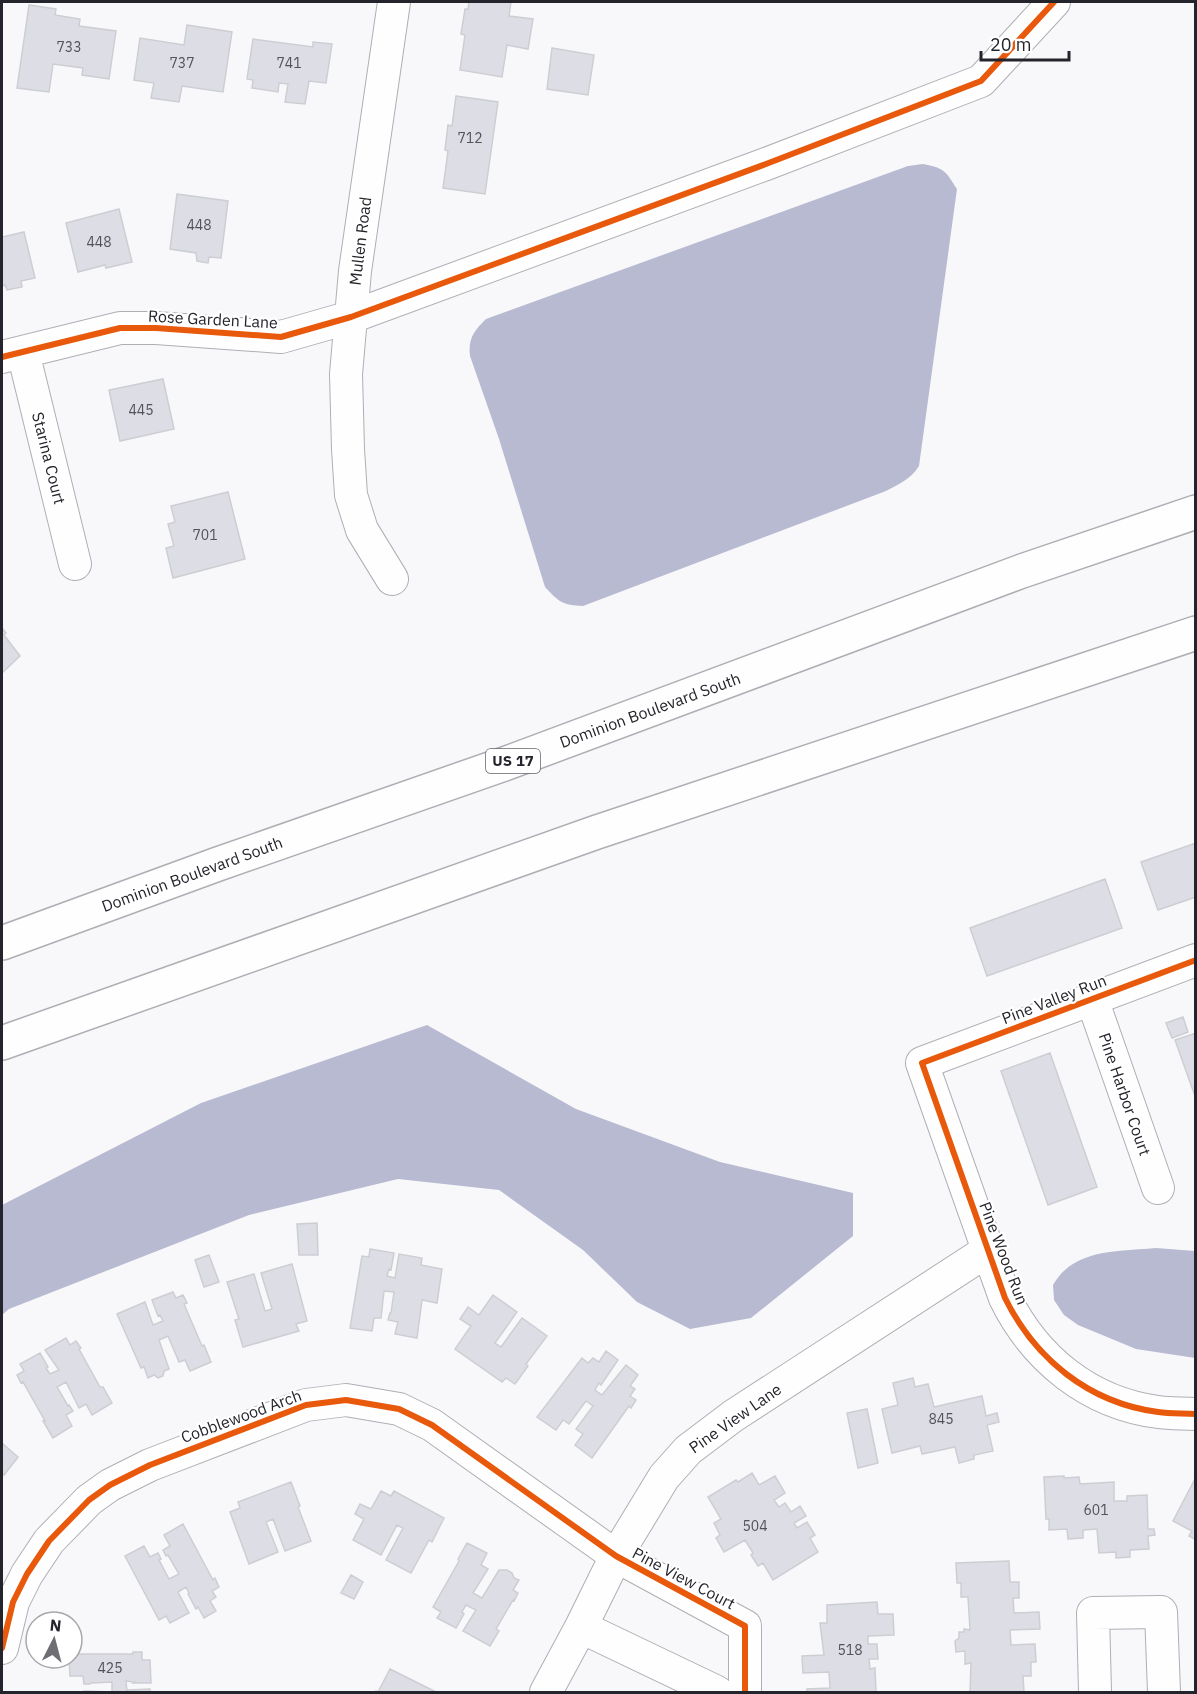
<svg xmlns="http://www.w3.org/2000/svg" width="1197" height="1694" viewBox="0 0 1197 1694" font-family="'IBM Plex Sans',sans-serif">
<rect width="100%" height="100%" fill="#f8f8fb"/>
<path fill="#b8bad1" d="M923,164C944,168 945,170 957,189L919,466C911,479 899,484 886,491L583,606C562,605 559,602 545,587L499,439L470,356C468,338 474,331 486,319L908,166Z
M427,1025L576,1109L720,1162L853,1193V1236L751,1318L690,1329L637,1302L583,1250L499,1190L398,1179L249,1215L9,1309L2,1315V1205L201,1103Z
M1156,1248L1195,1251V1358L1136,1349L1078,1325L1064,1315L1054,1300L1053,1285C1056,1280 1060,1274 1065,1270C1088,1249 1126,1251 1156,1248Z"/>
<path fill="#dddee5" stroke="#cdced3" stroke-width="1.5" d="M469,2H511L509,16L533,19L528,49L507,45L502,77L460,70L465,35L461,34L465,9H468Z
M29,5L56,9L55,15L80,19L79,26L116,31L109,79L82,75L83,68L53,64L49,92L17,88Z
M187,25L232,32L223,92L182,86L179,102L151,98L154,83L134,80L140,38L184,45Z
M253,39L313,47V42L332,44L326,83L309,81L305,104L285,102L288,84L279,83L278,92L252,88L253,80L247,79Z
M552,48L594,55L588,95L547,89Z
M456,96L498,102L485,194L443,188L448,151L445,150L448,125L452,126Z
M177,194L228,201L221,258L209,257L208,263L197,261L196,253L170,249Z
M119,209L132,262L106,268L105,265L78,272L66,223Z
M24,232L35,278L21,281L22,287L7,290L5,285L2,286V237Z
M163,379L174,429L120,441L109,390Z
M228,492L245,559L173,578L166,548L174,546L168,524L175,522L171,506Z
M2,628L6,633L4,635L20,656L2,673Z
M1196,843V897L1158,910L1141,862Z
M1105,879L1122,928L987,976L970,928Z
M1183,1017L1188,1032L1172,1038L1166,1023Z
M1196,1033V1099L1175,1040Z
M1050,1053L1097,1187L1048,1205L1001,1071Z
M317,1223L318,1255H299L297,1224Z
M370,1249L394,1253L391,1270L389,1269L387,1276L395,1278L399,1254L422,1258L421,1265L442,1269L437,1303L422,1300L417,1338L395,1334L398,1322L388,1320L390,1313H391L394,1292L384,1291L381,1318H374L372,1331L350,1328L362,1256L369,1257Z
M209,1255L219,1282L204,1287L195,1260Z
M292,1264L307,1321L296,1324L299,1331L243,1347L235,1320L239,1319L227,1282L254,1274L265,1311L272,1309L261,1273Z
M173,1292L176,1298L183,1295L187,1303L184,1304L202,1346L204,1345L211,1362L190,1371L185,1360L179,1362L168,1336L159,1340L169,1369L164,1371L163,1376L158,1378L154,1375L148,1378L144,1367L141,1368L117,1314L145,1302L153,1325L163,1321L160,1315L158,1316L152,1300Z
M493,1295L517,1312L495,1343L501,1347L522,1318L547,1336L526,1364L528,1366L515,1384L506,1378L502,1382L455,1349L471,1326L460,1319L468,1307L479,1315Z
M66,1338L70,1345L76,1341L81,1348L79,1349L100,1387H103L112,1403L92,1415L86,1404L79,1408L66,1382L57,1387L68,1406L69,1405L73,1411L66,1415L72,1426L53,1438L43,1421H45L23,1382L21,1383L17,1375L24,1371L20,1364L40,1353L48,1367L46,1368L50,1374L59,1370L45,1350Z
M606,1351L618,1360L601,1385L599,1383L595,1390L602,1395L626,1365L638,1375L630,1386L635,1389L630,1396L636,1400L631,1408L629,1406L592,1458L575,1445L583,1434L576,1429L593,1406L586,1401L569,1424L563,1420L556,1430L537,1417L582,1358L588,1363L593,1358L599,1362Z
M913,1378L915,1387L928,1384L934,1407L982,1396L986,1416L997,1413L999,1422L987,1425L993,1451L974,1455V1459L959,1463L955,1447L922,1454L920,1446L892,1453L882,1409L898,1405L893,1383Z
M867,1409L878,1463L858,1468L847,1413Z
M3,1444L18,1457L4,1475L2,1473V1445Z
M752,1473L759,1485L775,1476L785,1493L774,1500L779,1507L785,1503L791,1512L800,1506L806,1516L794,1523L797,1528L807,1522L815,1535L810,1538L818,1552L773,1580L763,1563L758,1566L751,1555L753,1553L745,1540L724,1552L716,1538L720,1535L714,1523L721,1519L708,1497L736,1480L738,1482Z
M1064,1476V1478L1079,1477L1080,1484L1114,1482V1501H1127V1496L1147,1495L1148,1529H1154L1155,1535L1148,1536L1149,1549L1130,1550V1557L1116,1558V1552L1099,1553L1097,1529L1083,1530V1538L1068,1539L1067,1529L1049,1530V1519H1046L1044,1477Z
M1196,1477V1540L1189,1536L1192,1531L1173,1521Z
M291,1482L300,1506L298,1507L311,1541L285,1551L273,1519L266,1522L278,1552L249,1564L230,1512L240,1508L238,1502Z
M381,1491L391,1496L394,1491L444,1518L432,1542L429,1540L411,1573L386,1560L403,1528L397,1525L381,1555L353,1540L364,1519L355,1514L360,1504L371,1509Z
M183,1524L213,1580L215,1578L219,1587L212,1591L216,1597L210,1601L216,1611L204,1618L198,1607L196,1609L188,1594L189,1593L186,1587L178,1592L189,1613L170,1623L166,1616L159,1620L125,1556L144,1546L150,1557L158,1553L161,1559L159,1560L169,1579L179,1574L168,1555L166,1556L163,1550L170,1546L164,1535Z
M467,1543L487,1553L481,1565L488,1569L473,1593L482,1598L499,1570H507L512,1573L514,1578L519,1580L513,1590L518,1593L514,1601L513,1600L496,1629L499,1631L490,1646L463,1631L476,1610L466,1605L462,1612L464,1614L456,1628L437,1618L441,1612L433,1607L459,1561L458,1559Z
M1009,1561L1010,1582H1019V1598H1013L1014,1613L1039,1612L1040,1629L1010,1630L1011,1645L1035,1644L1036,1662H1031V1676H1023L1024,1692H970L971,1663L965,1664V1651L956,1652L955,1641L959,1638V1632H964V1629L970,1630L968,1597H961V1583H957L956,1563Z
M351,1575L363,1582L354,1599L341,1593Z
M877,1602L878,1614H893L894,1635L868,1636V1644H877L878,1659H869L870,1669L875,1668L876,1692H807V1689L830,1688L829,1672L803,1673L802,1656L824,1655L820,1623H827V1605Z
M133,1652H142V1660H150L151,1683H133L134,1682L126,1681L127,1692L128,1690L150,1689V1692H84V1691L112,1692V1682L91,1683L90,1684H84L83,1676H70L69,1658H72V1654H133Z
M390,1669L436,1692H375L376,1691L378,1692Z"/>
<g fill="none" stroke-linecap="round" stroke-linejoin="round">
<g stroke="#aeafb4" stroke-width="34">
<path id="minor" d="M23,352L75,564
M2,357L120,328H156L281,337L351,317L766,164L981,81L1054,2
M392,579L362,530L351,495L348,449L346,374L355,271L394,2
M1196,960L922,1063L1005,1298C1035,1359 1089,1403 1158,1412C1171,1414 1183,1413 1196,1414
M1092,999L1158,1188
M581,1627L717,1692
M2,1648L13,1602L27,1574L49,1541L89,1500L110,1485L150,1465L306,1405L346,1400L399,1409L432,1425L616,1556L745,1626V1692
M546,1692L581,1627L616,1556L664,1477L688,1450L733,1416L987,1251
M1095,1692L1093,1613L1161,1612L1164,1692"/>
</g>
<g stroke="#aeafb4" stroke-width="36">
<path id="highway" d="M2,943L218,864L507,763L1022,571L1196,512
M2,1043L597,832L1196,633"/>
</g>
<use href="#minor" stroke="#fefefe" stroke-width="32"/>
<use href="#highway" stroke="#fefefe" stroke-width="33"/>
<g stroke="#fff" stroke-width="10">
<path id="cycleway" d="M2,357L120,328H156L281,337L351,317L766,164L981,81L1054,2
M1196,960L922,1063L1005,1298C1035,1359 1089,1403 1158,1412C1171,1414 1183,1413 1196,1414
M2,1648L13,1602L27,1574L49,1541L89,1500L110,1485L150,1465L306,1405L346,1400L399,1409L432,1425L616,1556L745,1626V1692"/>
</g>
<use href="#cycleway" stroke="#e8590c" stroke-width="6"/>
</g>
<g text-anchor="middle" stroke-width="4.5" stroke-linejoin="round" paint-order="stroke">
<g font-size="14" fill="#52525a">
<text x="69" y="52">733</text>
<text x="182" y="68">737</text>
<text x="289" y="68">741</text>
<text x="470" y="143">712</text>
<text x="199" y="230">448</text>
<text x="99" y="247">448</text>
<text x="141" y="415">445</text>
<text x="205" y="540">701</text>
<text x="941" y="1424">845</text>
<text x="1096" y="1515">601</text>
<text x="755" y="1531">504</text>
<text x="850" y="1655">518</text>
<text x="110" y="1673">425</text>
</g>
<rect fill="#fff" stroke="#66666b" stroke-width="1.5" x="486" y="749" width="54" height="24" rx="4.5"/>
<g font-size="15" font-weight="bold" fill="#24242c">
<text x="513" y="766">US 17</text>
</g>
<g font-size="16" fill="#24242c" stroke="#fff">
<text transform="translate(360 241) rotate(-83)" y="6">Mullen Road</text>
<text transform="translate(213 319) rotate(3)" y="6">Rose Garden Lane</text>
<text transform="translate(49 458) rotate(76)" y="6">Starina Court</text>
<text transform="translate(650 710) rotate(-20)" y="6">Dominion Boulevard South</text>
<text transform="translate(192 874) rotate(-20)" y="6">Dominion Boulevard South</text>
<text transform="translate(1054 999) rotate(-21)" y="6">Pine Valley Run</text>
<text transform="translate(1125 1094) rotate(71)" y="6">Pine Harbor Court</text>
<text transform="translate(1004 1253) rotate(69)" y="6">Pine Wood Run</text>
<text transform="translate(241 1416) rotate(-20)" y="6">Cobblewood Arch</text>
<text transform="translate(735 1418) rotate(-35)" y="6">Pine View Lane</text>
<text transform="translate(684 1578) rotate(28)" y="6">Pine View Court</text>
</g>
</g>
<rect width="1197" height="1694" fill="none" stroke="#24242c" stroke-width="6"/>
<g transform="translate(54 1640) rotate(6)"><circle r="28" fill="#ffffff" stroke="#a7a7ab" stroke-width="1.5"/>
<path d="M0-4.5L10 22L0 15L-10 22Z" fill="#6e6e74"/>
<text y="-9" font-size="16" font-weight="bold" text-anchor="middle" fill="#24242c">N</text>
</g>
<path d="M981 51v9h88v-9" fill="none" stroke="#24242c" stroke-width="3"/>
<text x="990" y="51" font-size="18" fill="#24242c" stroke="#ffffff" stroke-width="4.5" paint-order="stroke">20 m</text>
</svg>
